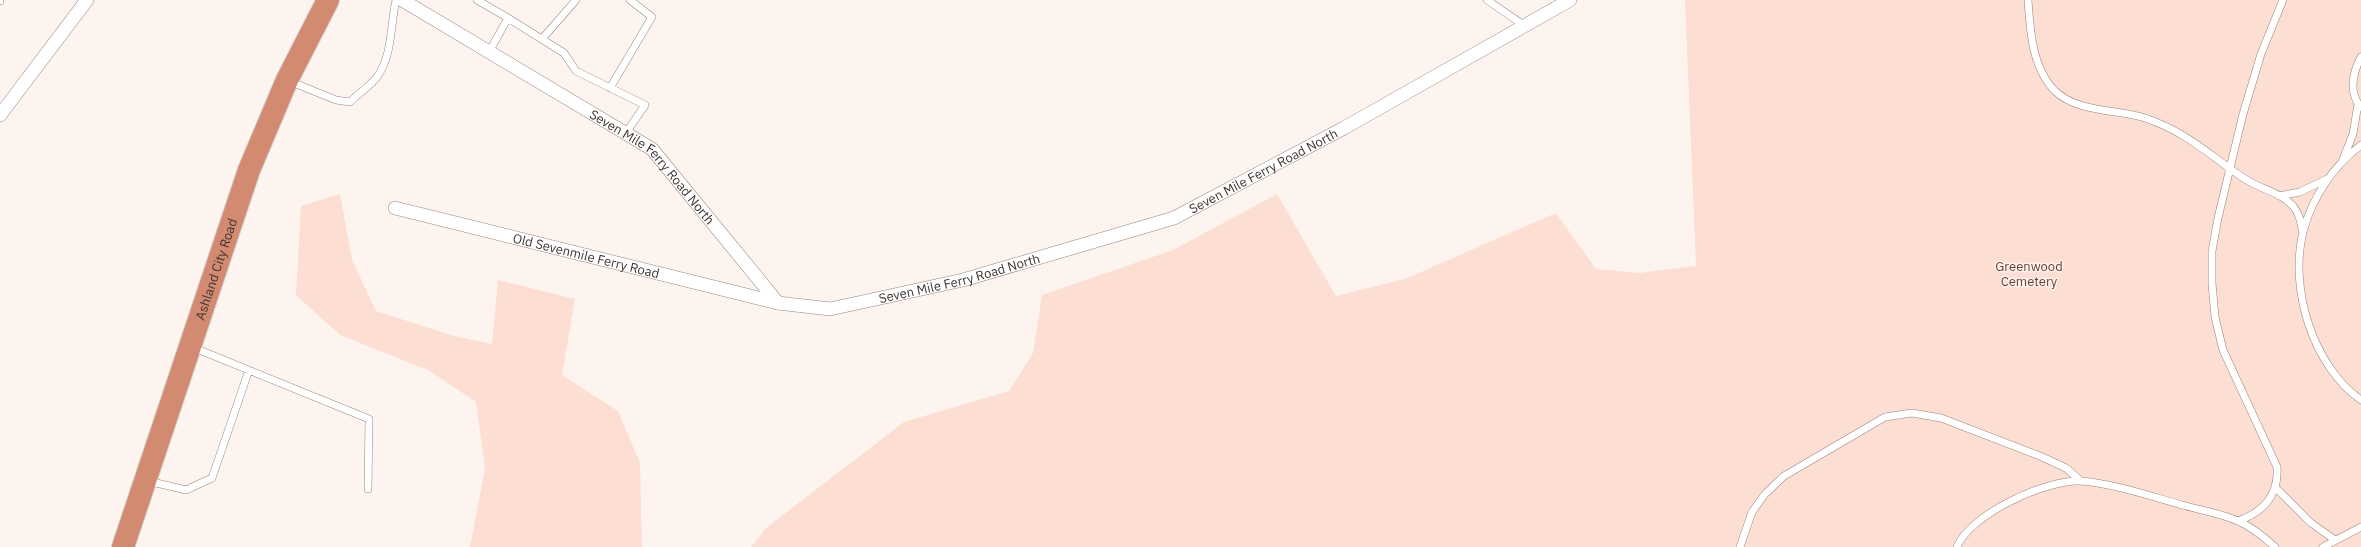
<svg xmlns="http://www.w3.org/2000/svg" width="2361" height="547" viewBox="0 0 2361 547" font-family="'IBM Plex Sans',sans-serif">
<rect width="100%" height="100%" fill="#fdf4f0"/>
<path fill="#fcded3" d="M1685,0H2361V547H751L766,528L904,422L1009,391L1033,353L1042,295L1173,250L1277,194L1336,296L1405,279L1556,213L1596,269L1639,273L1696,266Z
M340,194L352,260L376,311L454,336L492,344L498,280L575,299L562,375L618,411L640,463L642,547H470L485,468L476,402L428,370L340,335L296,295L301,206Z"/>
<g fill="none" stroke-linecap="round" stroke-linejoin="round">
<g stroke="#98847c" stroke-width="8">
<path id="service" d="M477,0L508,18L489,52
M1487,0L1525,26
M2028,0C2030,30 2032,68 2055,91C2078,113 2117,109 2145,118C2187,132 2209,155 2245,179C2260,189 2280,192 2293,206C2300,214 2301,224 2303,234
M0,1V0
M508,18L564,53L576,71L645,105L626,133
M542,39L576,0
M289,81L336,100L350,102C358,94 370,86 377,77C393,54 390,26 396,0
M610,88L652,17L630,0
M2361,107C2348,93 2353,72 2361,57
M2361,145C2333,166 2312,198 2303,232C2289,289 2313,366 2361,400
M2343,159L2353,134L2358,104
M2279,196L2300,192L2327,179
M192,347L369,419L368,489
M148,481L186,490L212,478L249,370
M2275,487L2311,523L2335,540
M2237,521C2263,513 2279,495 2277,467L2223,350L2215,317L2212,283V251L2218,218L2243,114L2261,54L2283,0
M1740,547L1752,512L1765,494L1784,476L1885,417L1912,413L1941,418L2040,456L2066,468L2081,481
M1957,547C1970,514 2047,479 2081,481C2115,484 2150,496 2182,505C2200,510 2220,513 2238,521C2252,527 2264,537 2275,547
M2323,547L2361,527"/>
</g>
<g stroke="#98847c" stroke-width="14">
<g id="minor">
<path id="s1" d="M402,0L652,149L778,303"/>
<path d="M0,115L87,0"/>
<path id="s2" d="M395,208L778,303L830,309L963,280L1174,218L1344,128L1570,0"/>
</g>
</g>
<g stroke="#d4d2d2" stroke-width="24">
<g id="trunk">
<path id="s3" d="M123,547L249,170L287,80L328,0"/>
</g>
</g>
<use href="#service" stroke="#fff" stroke-width="7"/>
<use href="#minor" stroke="#fff" stroke-width="13"/>
<use href="#trunk" stroke="#d28a70" stroke-width="22"/>
</g>
<g text-anchor="middle" stroke-width="3" stroke-linejoin="round" paint-order="stroke">
<g font-size="13" fill="#3d3431" stroke="#fdf4f0">
<text dy="5" stroke="none"><textPath href="#s1" startOffset="303">Seven Mile Ferry Road North</textPath></text>
<text dy="5" stroke="none"><textPath href="#s2" startOffset="904">Seven Mile Ferry Road North</textPath></text>
<text dy="5" stroke="none"><textPath href="#s2" startOffset="197">Old Sevenmile Ferry Road</textPath></text>
<text dy="5" stroke="none"><textPath href="#s3" startOffset="293">Ashland City Road</textPath></text>
<text dy="5" stroke="none"><textPath href="#s2" startOffset="580">Seven Mile Ferry Road North</textPath></text>
</g>
<g font-size="13" fill="#6e3c2a" stroke="#fdf4f0">
<text x="2029" y="271">Greenwood<tspan x="2029" dy="15">Cemetery</tspan></text>
</g>
</g>
</svg>
